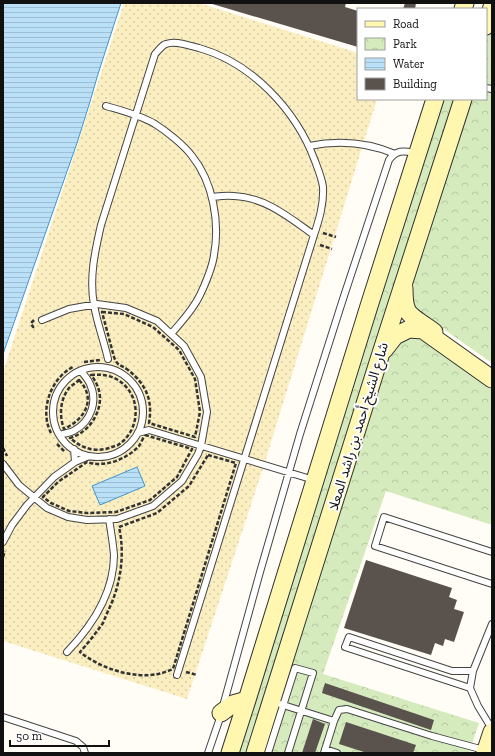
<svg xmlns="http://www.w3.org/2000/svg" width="495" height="756" viewBox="0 0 495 756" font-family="'Zilla Slab','Noto Sans Arabic',serif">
<defs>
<pattern id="sand-dots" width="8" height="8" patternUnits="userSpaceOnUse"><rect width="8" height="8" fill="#fbeec1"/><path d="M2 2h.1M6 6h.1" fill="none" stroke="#d6cba5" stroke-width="1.8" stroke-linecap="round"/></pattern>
<pattern id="park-crowns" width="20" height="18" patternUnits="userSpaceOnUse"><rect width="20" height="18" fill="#d5ebbd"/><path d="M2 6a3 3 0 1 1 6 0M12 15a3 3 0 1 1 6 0" fill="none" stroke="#b6c8a1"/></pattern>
<pattern id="water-rules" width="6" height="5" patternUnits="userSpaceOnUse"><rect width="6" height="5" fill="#b9e0f7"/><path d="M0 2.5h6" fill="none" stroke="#9ebfd3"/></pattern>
</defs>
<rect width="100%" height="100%" fill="#fffdf5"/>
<path fill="url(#sand-dots)" d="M124,3H199L358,53V99H377L264,465L187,699L3,641V372Z"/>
<path fill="url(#park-crowns)" d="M492,20V79L491,82L492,83V363L415,309L410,298L408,283L467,99H486V39Z
M442,99H456L245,753H234Z
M418,336L492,390V525L386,491L323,674L479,723L469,753H259L389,341Z"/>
<path fill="url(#water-rules)" stroke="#3f96cf" d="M3,3H121L98,74L89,105L77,143L3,354Z
M137,467L145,486L100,505L92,486Z"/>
<path fill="#5a524d" d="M209,3H346L345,7L358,11V47Z
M405,3H416L415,9H403Z
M366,560L452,588L449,597L457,600L454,609L464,612L454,642L445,639L443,646L435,643L431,655L344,628Z
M325,683L434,720L431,730L322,693Z
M313,719L325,724L315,753H302Z
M346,722L416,745L413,753H367L339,744Z"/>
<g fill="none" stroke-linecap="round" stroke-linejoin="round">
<g stroke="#444" stroke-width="8">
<path id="lane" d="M486,88L492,89
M106,106C123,111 140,115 155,124C166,131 184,145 192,156C213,182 220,222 214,255C213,265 205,285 200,295C193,310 182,321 171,334
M309,146C339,140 367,142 395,154
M212,197C220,196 227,195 234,196C265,197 290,218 314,235
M108,359C104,341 97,323 94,305C89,278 95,251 101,225L155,54C158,51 162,45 166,44C176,40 189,46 199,48C252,63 296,110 315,161C318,169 322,179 323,187C324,204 319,220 314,235L177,675
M53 412a45 45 0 1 1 90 0a45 45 0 1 1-90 0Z
M138,433L149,430L314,480
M60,435C65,433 71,433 75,430C91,421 98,401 90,384C88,379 84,375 81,371
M74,449L75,462L89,456
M3,464L19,485L47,508L68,517L87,520L117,519L153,506L182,481L198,454L201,446L207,412L201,377L184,346L157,321L126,308L97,304L69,309L42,320
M3,542L12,525L27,505L54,477L75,462
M492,552L384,517L375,546L492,584
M67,652C92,626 114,593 114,555C113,543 111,531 109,519
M473,671L470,688L478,706L492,729
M470,688L345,647L349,637L452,671H473L492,624
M280,704L334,721L324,753
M223,706L260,572L300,434L343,299L389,160C397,149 404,151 416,153
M3,717L76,741L83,747L85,753
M334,721L339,710L347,709L432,736L484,750
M325,749L337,753
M208,753L221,715
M268,753L295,668L313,673L288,753"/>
</g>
<g stroke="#333" stroke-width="19">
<path id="secondary" d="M463,9L465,3
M486,26L492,7
M404,288C404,295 404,304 407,310C410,317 428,327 434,332
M384,350L395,336L409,329L423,330L492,379
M221,713L233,704L247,700
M230,753L247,700L369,306L435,99
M255,753L381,353L463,99
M485,753L492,732"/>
</g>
<path stroke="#333" stroke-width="2.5" stroke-dasharray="4 2" stroke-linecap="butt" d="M323,233L336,237
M320,245L332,249
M102,312L124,314L153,327L179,350L195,379L200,412L195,437L149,423C153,400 146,384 128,370C120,364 118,367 114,357Z
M34,320L31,323L33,327H36
M84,362L100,360
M91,375C100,374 110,375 118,380C142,395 141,430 118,445C115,446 112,447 109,448C100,451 88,450 80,445C76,443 73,440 70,438C87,433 100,416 100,398C100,390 96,381 91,375Z
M79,380C97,399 85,419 64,429C59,415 60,400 69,388C72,385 76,383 79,380Z
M51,433C39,410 51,378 73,367
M145,435L192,449L177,477L150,500L116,512L87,513L69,511L51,503L43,497L58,482L87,462C105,468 127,459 139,446C141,443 143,438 145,435Z
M57,444L65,452
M3,448L7,456
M208,455L236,463L173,669C168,671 163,673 158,674C132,679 100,668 80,652C88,643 96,633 103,623C105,618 107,613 109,609C121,583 125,554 119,527L157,513L189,486Z
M3,557L5,551
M186,672L197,675"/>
<use href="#lane" stroke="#fff" stroke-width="6"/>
<use href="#secondary" stroke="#fff6b0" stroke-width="17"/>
</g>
<g text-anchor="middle" stroke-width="4" stroke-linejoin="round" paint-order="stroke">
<g font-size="14" fill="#111" stroke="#fff">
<text transform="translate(358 426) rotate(-73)" y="5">شارع الشيخ أحمد بن راشد المعلا</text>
</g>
</g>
<rect width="495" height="756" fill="none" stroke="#111111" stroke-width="8"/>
<rect x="357" y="8" width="130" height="92" fill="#ffffff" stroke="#a0a0a0"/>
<rect x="365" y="21" width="20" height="6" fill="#fff6b0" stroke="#a0a0a0"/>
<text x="393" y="28" font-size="12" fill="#111111">Road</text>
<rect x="365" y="38" width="20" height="12" fill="url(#park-crowns)" stroke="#a0a0a0"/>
<text x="393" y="48" font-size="12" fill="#111111">Park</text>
<rect x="365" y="58" width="20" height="12" fill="url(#water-rules)" stroke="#a0a0a0"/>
<text x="393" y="68" font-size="12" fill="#111111">Water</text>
<rect x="365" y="78" width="20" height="12" fill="#5a524d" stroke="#a0a0a0"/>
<text x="393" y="88" font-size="12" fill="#111111">Building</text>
<path d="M10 740v6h99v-6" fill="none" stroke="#111111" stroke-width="2"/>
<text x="16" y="740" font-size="12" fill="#111111" stroke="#ffffff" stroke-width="3" paint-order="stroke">50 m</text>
</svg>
